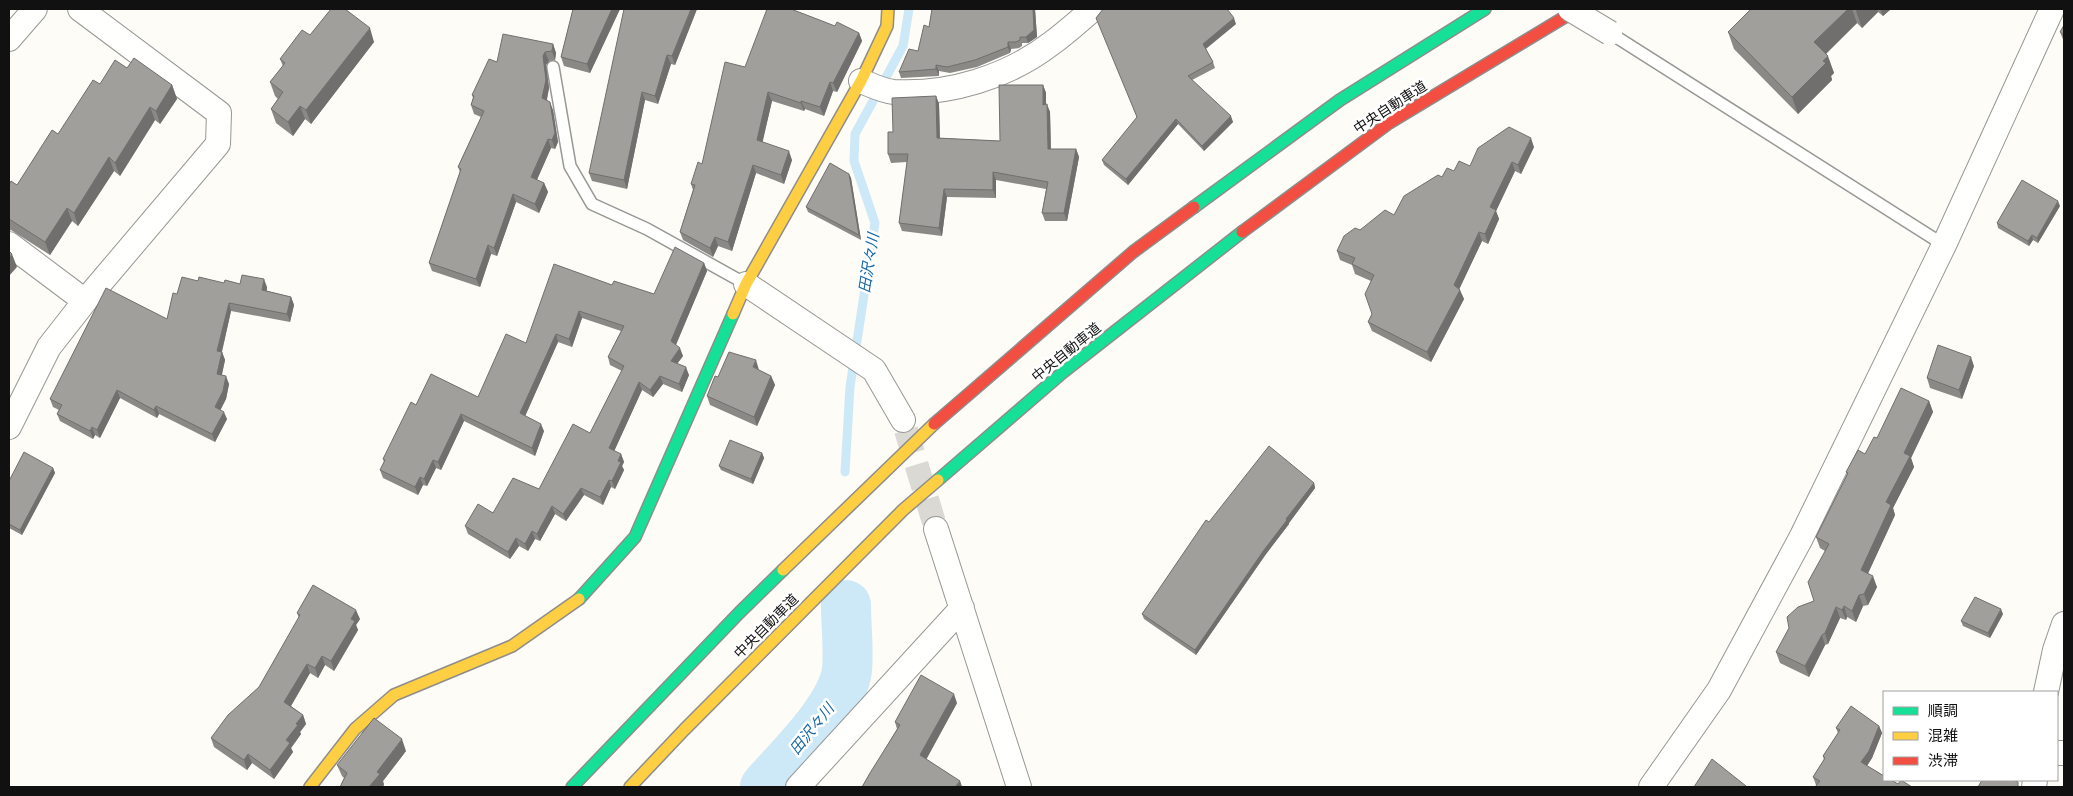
<svg xmlns="http://www.w3.org/2000/svg" width="2073" height="796" viewBox="0 0 2073 796" font-family="'Playfair Display','Noto Sans JP',serif">
<rect width="100%" height="100%" fill="#fdfcf7"/>
<g fill="none" stroke-linecap="round" stroke-linejoin="round">
<path stroke="#cde8f7" stroke-width="9" d="M845,472L850,387L875,223L854,161L855,134L903,46L909,9"/>
<path stroke="#cde8f7" stroke-width="50" d="M765,787C791,757 842,709 847,670C849,649 846,626 846,605"/>
<path stroke="#dad9d4" stroke-width="24" stroke-dasharray="24 12" stroke-linecap="butt" d="M906,430L936,529"/>
<g stroke="#979795" stroke-width="14">
<path id="lane" d="M1610,33L1944,245
M553,67L570,166L592,204L647,229L746,284"/>
</g>
<g stroke="#979795" stroke-width="26">
<path id="street" d="M9,39L35,9
M861,81C871,85 883,91 894,92C949,95 1008,77 1052,43C1066,33 1080,20 1093,9
M9,244L85,301
M746,284L874,370L903,420
M9,427L49,347L85,301L218,144L219,113L80,9
M936,529L1019,787
M2046,692L2055,650L2064,624
M2057,753H2064
M798,787L962,608
M1651,787L1719,690L1801,538L1944,245L2052,9
M2034,787L2035,780"/>
</g>
<g stroke="#8e8d8b" stroke-width="14">
<path id="fast" d="M1194,207L1340,100L1485,9
M938,480L1062,373L1242,232
M579,599L635,537L733,314
M572,787L739,613L783,570"/>
</g>
<g stroke="#8e8d8b" stroke-width="14">
<path id="slow" d="M733,314L746,284L861,81L887,26L888,9
M783,570L934,424
M310,787L355,729L394,695L512,646L579,599
M630,787L684,730L903,510L938,480"/>
</g>
<g stroke="#8e8d8b" stroke-width="14">
<path id="jam" d="M1242,232L1389,123L1578,9
M934,424L1133,252L1194,207"/>
</g>
<use href="#lane" stroke="#fffffe" stroke-width="11"/>
<use href="#street" stroke="#fffffe" stroke-width="24"/>
<use href="#fast" stroke="#16e098" stroke-width="11"/>
<use href="#slow" stroke="#ffcf43" stroke-width="11"/>
<use href="#jam" stroke="#f24e42" stroke-width="11"/>
<g stroke="#979795" stroke-width="26" stroke-linecap="butt">
<path id="street-bridge" d="M1570,9L1610,33"/>
</g>
<use href="#street-bridge" stroke="#fffffe" stroke-width="24"/>
</g>
<path fill="#8a8986" d="M573,9H620L590,73L564,66L561,57Z
M697,9L675,65L671,64L658,104L645,100L627,189L592,181L589,173Z
M932,9H1035L1037,37L1028,43H1022V46L1019,48L1011,49L1010,53L977,67L950,73L939,71V76L901,78L899,72L918,51L929,27Z
M1104,9L1236,24L1206,49L1213,62L1215,68L1192,80L1233,122L1204,151L1178,124L1128,185L1104,165L1102,160L1137,118Z
M1751,9H1891L1883,16L1878,12L1862,28L1857,23L1826,53L1834,73L1831,76L1832,80L1798,114L1734,49L1728,32Z
M2064,25V42L2060,32Z
M835,26L859,33L862,41L837,92L833,91L824,116L805,109L804,111L772,101L762,142L792,160L784,184L756,173L732,251L718,246L713,257L683,240L680,232L693,190L691,184L702,164L745,67Z
M310,35L374,42L311,124L305,119L293,136L276,123L271,109L278,99L275,96L270,82L283,66L280,59Z
M553,44L556,53L555,60L549,61L546,65L549,88L547,100L553,110L558,142L555,149L551,148L537,180L544,183L548,192L539,213L516,202L497,256L491,254L480,287L432,271L429,263L460,172L458,167L481,117L474,114L471,105L473,98L472,95L497,62Z
M127,68L172,85L177,99L160,124L155,120L120,176L114,171L78,226L72,221L50,255L11,230L9,231V185H17L100,84Z
M1043,85L1046,93V104L1050,112L1051,149H1076L1079,157L1067,221H1045L1042,213L1046,189L996,180V198L947,197L942,236L902,231L899,223L907,162L891,163L888,154L893,132L936,96L939,104L940,138L1000,141Z
M1534,147L1521,174L1515,171L1496,211L1499,219L1488,244L1482,241L1459,289L1464,299L1431,362L1372,331L1368,322L1372,314L1371,281L1355,274L1352,265L1340,260L1337,251L1360,230L1394,215L1442,177L1454,171Z
M849,174L851,178L861,240L808,212L806,207Z
M2060,206L2038,243L2033,240L2029,246L1998,228L1997,223Z
M704,263L707,271L676,345L683,356L677,364L689,375L682,392L663,384L653,397L642,390L614,451L621,454L624,462L622,466L624,470L615,489L611,487L603,505L584,495L566,521L555,514L540,541L535,539L528,551L519,546L510,559L468,534L465,526L539,489L590,433L622,371L610,365L608,357L621,331L582,318L572,347L558,342L525,416L544,431L535,456L464,421L441,470L436,468L427,486L423,485L418,495L383,478L380,470L384,462L383,459L416,405L478,397L526,343L612,285L654,294Z
M198,281L267,287V291L291,297L294,305L290,322L231,311L222,352L225,360L222,375L229,384L226,399L220,410L227,419L215,442L159,414L157,418L120,398L100,438L95,435L93,439L60,421L57,414L59,410L53,407L50,399L167,319L177,294Z
M1974,366L1962,399L1930,388L1927,378Z
M759,370L771,376L775,385L757,426L710,405L707,396L718,377Z
M1929,401L1933,412L1911,458L1914,467L1893,508L1895,515L1868,573L1877,587L1868,605L1863,606L1856,622L1847,617L1846,620L1840,618L1828,644L1825,645L1809,677L1780,663L1776,652L1814,601L1825,551L1820,548L1816,537L1847,474L1846,472L1865,454L1877,438Z
M762,453L764,458L753,484L721,470L719,466Z
M53,468L55,473L22,535L9,528V481Z
M1314,483L1315,488L1289,523V524L1266,554L1196,655L1144,619L1142,614L1209,522Z
M297,613L360,619L356,625L358,630L334,671L325,665L318,678L310,673L291,706L303,715L306,724L300,732L301,734L291,748L293,752L274,779L252,763L247,770L214,747L211,738L259,687L299,618Z
M2003,614L1990,638L1963,626L1961,621Z
M957,703L926,760L960,781L962,787H862L897,729L895,722Z
M1879,726L1882,733L1872,758L1867,766L1898,784L1912,787L1816,785L1813,777L1824,760L1823,756L1838,733L1836,728Z
M406,751L383,781L384,785L382,787H340L344,778L342,776L337,765Z"/>
<path fill="#716f6d" d="M612,9H620L590,73L587,64Z
M691,9H697L675,65L672,56Z
M1033,9H1035L1037,37L1028,43L1026,37Z
M1848,9H1852L1857,23L1821,59L1814,42Z
M1858,9H1877L1878,12L1862,28L1856,11Z
M1880,9H1891L1883,16Z
M1234,18L1236,24L1205,49L1203,44Z
M370,28L374,42L311,124L306,110Z
M859,33L862,41L837,92L833,83Z
M1008,42L1011,49L1010,53L1008,47Z
M553,44L556,53L555,60L552,51Z
M545,52L549,61L546,65L549,88L545,107L542,98L543,56Z
M667,55L671,64L658,104L655,96Z
M1828,56L1834,73L1831,76L1832,80L1798,114L1792,97Z
M936,65L939,71V76L936,69Z
M830,82L833,91L824,116L820,107Z
M172,85L177,99L160,124L156,111Z
M1043,85L1046,93V113L1043,105Z
M642,92L645,100L627,189L624,180Z
M768,92L772,101L761,149L757,140Z
M936,96L939,104L940,146L937,138Z
M801,101L805,109L804,111L801,103Z
M550,102L553,110L558,142L555,149L552,140Z
M1047,104L1050,112L1051,158L1048,149Z
M300,106L305,119L293,136L288,122Z
M150,107L155,120L120,176L115,163Z
M1231,116L1233,122L1204,151L1202,146Z
M1176,119L1178,124L1128,185L1126,179Z
M1531,138L1534,147L1521,174L1518,165Z
M548,139L551,148L534,186L531,177Z
M1076,149L1079,157L1067,221L1064,213Z
M789,151L792,160L784,184L781,175Z
M109,157L114,171L78,226L74,213Z
M1512,162L1515,171L1496,211L1499,219L1488,244L1485,234L1490,207Z
M753,165L756,173L732,251L728,242Z
M993,172L996,180V198L993,190Z
M849,174L851,178L861,240L859,235Z
M544,183L548,192L539,213L535,204Z
M944,189L947,197L942,236L939,228Z
M513,194L516,202L497,256L494,248Z
M2058,201L2060,206L2038,243L2037,238Z
M67,208L72,221L50,255L45,242Z
M1479,232L1482,241L1457,294L1454,285Z
M2032,235L2033,240L2029,246L2028,241Z
M715,237L718,246L713,257L710,248Z
M488,245L491,254L480,287L476,279Z
M12,254L17,267L9,276V258Z
M704,263L707,271L674,349L671,341Z
M264,279L267,287L265,298L262,290Z
M1460,290L1464,299L1431,362L1427,352Z
M291,297L294,305L290,322L287,314Z
M229,303L231,311L220,359L217,351Z
M579,311L582,318L572,347L569,339Z
M556,334L558,342L523,421L520,413Z
M680,348L683,356L673,369L671,361Z
M222,352L225,360L220,382L217,374Z
M1971,357L1974,366L1962,399L1959,390Z
M756,360L759,370L753,367Z
M686,367L689,375L682,392L679,384Z
M226,376L229,384L226,399L218,415L215,407Z
M660,376L663,384L653,397L650,390Z
M771,376L775,385L757,426L754,417Z
M639,382L642,390L612,456L609,448Z
M117,390L120,398L100,438L97,430Z
M1929,401L1933,412L1911,458L1914,467L1893,508L1895,515L1865,580L1861,570L1904,453Z
M156,406L159,414L157,418L154,410Z
M224,412L227,419L215,442L212,434Z
M461,414L464,421L441,470L438,462Z
M541,424L544,431L535,456L532,448Z
M92,427L95,435L93,439L90,431Z
M762,453L764,458L753,484L751,479Z
M621,454L624,462L622,466L624,470L615,489L612,481L618,461Z
M433,460L436,468L427,486L424,479Z
M53,468L55,473L22,535L20,530Z
M420,477L423,485L418,495L415,487Z
M609,480L611,487L603,505L600,497Z
M1314,483L1315,488L1289,523V524L1266,554L1196,655L1195,650L1264,550L1286,519Z
M581,488L584,495L566,521L563,514Z
M552,506L555,514L540,541L537,534Z
M532,531L535,539L528,551L525,544Z
M516,538L519,546L510,559L508,552Z
M1873,576L1877,587L1868,605L1864,594Z
M1859,595L1863,606L1856,622L1852,611Z
M1844,606L1847,617L1846,620L1842,610Z
M1836,607L1840,618L1828,644L1825,633Z
M2001,609L2003,614L1990,638L1988,633Z
M356,610L360,619L356,625L358,630L334,671L331,661L351,619Z
M1822,635L1825,645L1809,677L1805,666Z
M322,656L325,665L318,678L315,668Z
M307,664L310,673L288,711L284,702Z
M954,694L957,703L923,765L920,755Z
M303,715L306,724L300,732L301,734L291,748L293,752L274,779L270,770L296,724Z
M1879,726L1882,733L1872,758L1864,770L1861,762Z
M402,739L406,751L383,781L384,785L382,787H369L377,772Z
M248,754L252,763L247,770L244,760Z
M960,781L962,787H957L956,786Z"/>
<path fill="#a19f9c" stroke="#716f6d" d="M331,9H345L370,28L306,110L300,106L288,122L271,109L283,92L270,82L285,63L280,59L302,30L310,35Z
M573,9H612L587,64L561,57Z
M624,9H691L672,56L667,55L655,96L642,92L624,180L589,173Z
M767,9H791L835,26L837,22L859,33L833,83L830,82L820,107L801,101V103L768,92L757,140L789,151L781,175L753,165L728,242L715,237L710,248L680,232L695,185L691,184L698,162L702,164L725,62L745,67Z
M932,9H1033L1034,30L1026,37H1020V40L1016,42H1008V47L975,60L947,67L936,65V69L899,72L909,49L918,51L924,25L929,27Z
M1103,9H1227L1234,18L1203,44L1213,62L1188,76L1231,116L1202,146L1176,119L1126,179L1102,160L1137,117L1096,18Z
M1751,9H1848L1814,42L1828,56L1823,61L1826,63L1792,97L1728,32Z
M2064,25V35L2060,32Z
M503,34L553,44L552,51L545,52L543,56L546,80L542,98L550,102L555,133L552,140L548,139L531,177L544,183L535,204L513,194L494,248L488,245L476,279L429,263L461,169L458,167L484,111L471,105L474,96L472,95L489,59L497,62Z
M134,58L172,85L156,111L150,107L115,163L109,157L74,213L67,208L45,242L9,219V185L11,181L17,185L52,130L58,134L93,80L100,84L115,60L127,68Z
M999,85H1043V105L1047,104L1048,149H1076L1064,213H1042L1048,182L993,172V190L944,189L939,228L899,223L908,154H888V132H893L892,98L936,96L937,138L1000,141Z
M1509,127L1531,138L1518,165L1512,162L1490,207L1496,210L1485,234L1479,232L1454,285L1460,290L1427,352L1368,322L1372,314L1365,294L1374,275L1352,264L1355,258L1337,251L1344,236L1355,228L1360,230L1385,210L1394,215L1404,196L1438,175L1442,177L1447,168L1454,171L1459,161L1470,166L1478,148Z
M830,163L849,174L859,235L806,207Z
M2022,180L2058,201L2037,238L2032,235L2028,241L1997,223Z
M675,247L704,263L671,341L680,348L671,361L686,367L679,384L660,376L650,390L639,382L609,448L621,454L618,461L621,462L612,481L609,480L600,497L581,488L563,514L552,506L537,534L532,531L525,544L516,538L508,552L465,526L478,504L493,513L513,478L539,489L573,424L590,433L624,366L608,357L624,326L579,311L569,339L556,334L520,413L541,424L532,448L461,414L438,462L433,460L424,479L420,477L415,487L380,470L385,460L383,459L411,402L416,405L431,374L478,397L506,334L526,343L554,264L612,285L614,281L654,294Z
M9,251L12,254L9,258Z
M242,275L264,279L262,290L291,297L287,314L229,303L217,351L222,352L217,374L226,376L223,391L215,407L224,412L212,434L156,406L154,410L117,390L97,430L92,427L90,431L57,414L62,405L50,399L106,288L167,319L173,293L177,294L182,277L198,281L199,277L224,283L225,280L240,284Z
M1938,345L1971,357L1959,390L1927,378Z
M729,352L756,360L753,367L771,376L754,417L707,396L715,376L718,377Z
M1901,388L1929,401L1904,453L1910,456L1886,502L1891,505L1861,570L1873,576L1864,594L1859,595L1852,611L1844,606L1842,610L1836,607L1825,633L1822,635L1805,666L1776,652L1789,628L1787,617L1798,607L1814,601L1808,582L1829,544L1816,537L1848,473L1846,472L1858,450L1865,454L1874,437L1877,438Z
M730,440L762,453L751,479L719,466Z
M1269,446L1314,483L1286,519L1287,520L1264,550L1195,650L1142,614L1206,520L1209,522Z
M24,452L53,468L20,530L9,524V481Z
M313,585L356,610L351,619L355,621L331,661L322,656L315,668L307,664L284,702L303,715L296,724L298,725L286,740L290,743L270,770L248,754L244,760L211,738L228,715L259,687L300,615L297,613Z
M1975,597L2001,609L1988,633L1961,621Z
M921,675L954,694L920,755L960,781L956,786L958,787H862L870,773L900,725L895,722Z
M1851,706L1879,726L1869,751L1861,762L1884,776V780H1891L1898,784L1901,780L1912,787H1815L1820,781L1813,777L1825,758L1823,756L1840,730L1836,728Z
M374,718L402,739L377,772L380,774L369,787H340L347,773L337,765Z
M1712,759L1746,786L1745,787H1694Z
M1982,780H2013L2018,782V787H1978Z"/>
<g text-anchor="middle" stroke-width="5" stroke-linejoin="round" paint-order="stroke">
<g font-size="14" fill="#111" stroke="#fff">
<text transform="translate(1390 107) rotate(-33)" y="5">中央自動車道</text>
<text transform="translate(1066 352) rotate(-39)" y="5">中央自動車道</text>
<text transform="translate(766 626) rotate(-45)" y="5">中央自動車道</text>
</g>
<g font-size="15" font-style="italic" fill="#1768a6" stroke="#fff">
<text transform="translate(869 263) rotate(-81)" y="5">田沢々川</text>
<text transform="translate(812 729) rotate(-51)" y="5">田沢々川</text>
</g>
</g>
<rect width="2073" height="796" fill="none" stroke="#111111" stroke-width="20"/>
<rect x="1883" y="691" width="175" height="90" fill="#ffffff" stroke="#a0a0a0"/>
<rect x="1893" y="707" width="25" height="8" fill="#16e098" stroke="#a0a0a0"/>
<text x="1928" y="716" font-size="15" fill="#111111">順調</text>
<rect x="1893" y="732" width="25" height="8" fill="#ffcf43" stroke="#a0a0a0"/>
<text x="1928" y="741" font-size="15" fill="#111111">混雑</text>
<rect x="1893" y="757" width="25" height="8" fill="#f24e42" stroke="#a0a0a0"/>
<text x="1928" y="766" font-size="15" fill="#111111">渋滞</text>
</svg>
